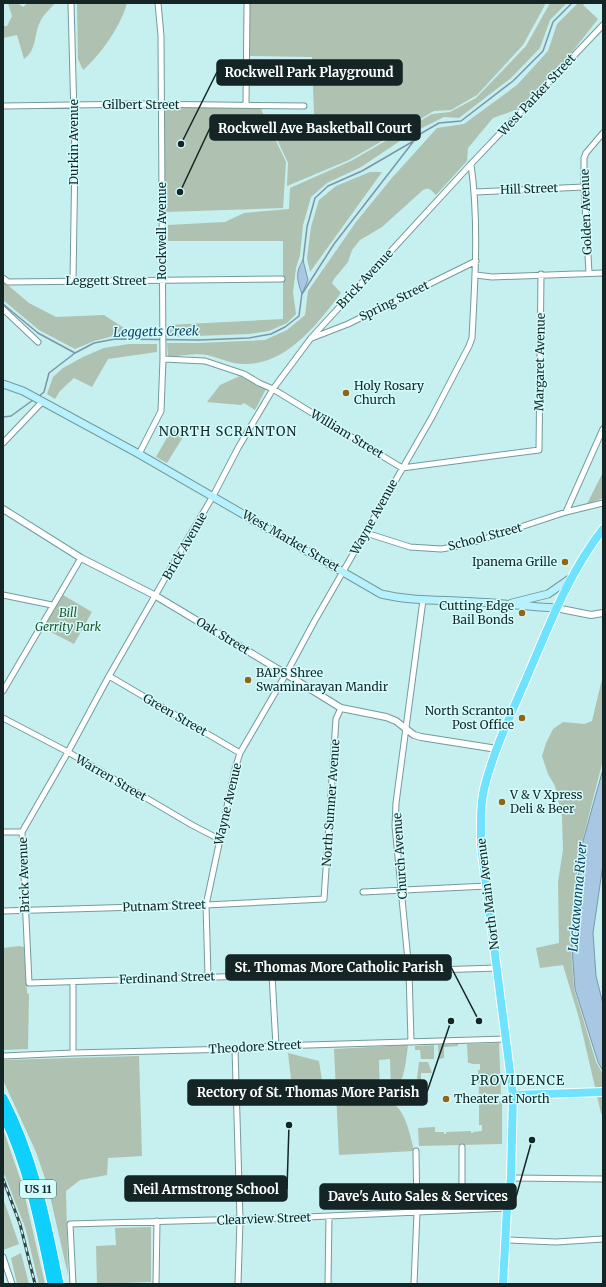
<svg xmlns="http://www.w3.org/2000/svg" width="606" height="1287" viewBox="0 0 606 1287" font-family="Merriweather,serif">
<rect width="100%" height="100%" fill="#c6efef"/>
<path fill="#afc1b0" d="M8,3H18L23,7L28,3H55C51,8 44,14 41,20C33,34 38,49 24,59L17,35L3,38V26H7L12,16Z
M77,3H127C122,24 100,56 83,70L78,59Z
M248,3H546L523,45L477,95L451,110L434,111L349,160L287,186L288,163L267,118L314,115L312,57L250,56Z
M550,3H567L550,20L540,48L511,78L459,118L444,117L412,133L361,167L327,183L311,197L303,225L300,255L296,268L293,292L296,314L287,323L269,331L249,334L168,337V325L283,319V241H168V225L225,222L244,213L289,209L290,188L351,161L432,114L450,112L476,98L526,46Z
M578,3H585L583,5L598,19L565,61L518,109L493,118L468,148L467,161L436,195C431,190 429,187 423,190L382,227L360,240L352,250L348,262L334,279L332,283L341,293C315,327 282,371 234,363C225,361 216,357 207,355C196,353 179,356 168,357L167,343H198L265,340L287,330L305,315L308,291L356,222L391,179L437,128L464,124L517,85L548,51L557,24Z
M162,106L260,107L286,162L283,208L165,212Z
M370,172H382L310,272L307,258L311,227L319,200L336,186Z
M3,281L29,303L56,317L104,315L127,330L158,328L160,337L113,336L94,341L75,349L39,330L3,300Z
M129,344H157V352L108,359L92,387L74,378L60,391L55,399L47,394L53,377L63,368L83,357L104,348Z
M240,376L266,389L255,410L244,403L241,405L207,402L220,385Z
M186,426L189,427L167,463L156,457L172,429L180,434Z
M603,472V498L587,504Z
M63,595L92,612L74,644L43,628Z
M603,675V760L580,850L570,934L574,989L596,1062L603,1074V1117L601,1113L579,1018L563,965L540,968L536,948L559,943L558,882L563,850L562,816L555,786L548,774L542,756L546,743L553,729L563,722L584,724L592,721Z
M19,946L24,947L27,993L29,994L28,1049L3,1050V948Z
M499,1043L501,1094H479L478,1070H480V1064H471V1063H468L467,1044Z
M458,1044V1046L444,1047V1058L439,1059L438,1045Z
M408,1045C406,1061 405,1078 395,1092H391L390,1059L379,1060L380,1102C383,1103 389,1102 393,1104C405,1109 411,1138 414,1151L339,1155L334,1049Z
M434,1045V1059H421L420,1050H415V1046Z
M288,1053L319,1061L323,1087L300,1081H294L291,1079Z
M139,1056L142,1156L108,1158L107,1175L80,1180L66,1191L68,1275L48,1187L36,1152L3,1080V1060Z
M419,1062H428L432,1073H421V1087H416Z
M502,1101V1144L419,1146L418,1128L435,1127V1132H444V1134H446V1132L471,1131V1133H473V1132L482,1131V1125H479V1102Z
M3,1129L22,1184L45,1284H39L25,1227L3,1171Z
M3,1198L19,1244L3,1250Z
M151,1227V1282L97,1284L96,1246L116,1245L115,1228Z
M21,1253L29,1284H17L11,1258Z"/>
<path fill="#a7c7e3" stroke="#7b96aa" d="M303,260L308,280L302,294C297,280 295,273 303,260Z
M603,769V864L593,933L596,976L603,1004V1071L598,1062L575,989L571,934L583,841Z"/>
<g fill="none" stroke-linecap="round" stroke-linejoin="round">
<path stroke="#7b96aa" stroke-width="1.5" d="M303,261L307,227L315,198L328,186L362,171L417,139L420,134L439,123L461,121L513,81L543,51L553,22L572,3
M302,294L334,244L413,142
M3,304L38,333L75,353
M38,397L44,392L49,373L75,353L94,343L115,339L200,340L249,338L271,334L285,327L299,316L302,293
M3,417L11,416L33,400"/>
<g stroke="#749b9b" stroke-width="7">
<path id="minor" d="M71,3L75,155L73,280
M246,105L247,5
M3,106L139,104L304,106
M475,192L584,187
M589,273L584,187V158L586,153L603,133
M476,275L492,277L603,273
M3,278L8,282L282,279
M3,309L38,342
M312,338L348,324L476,261
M163,359L205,361L244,374L259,383L273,389L402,468L539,450L541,274
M3,443L42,402
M139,454L161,411L163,359L161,36L158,3
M566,512L603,429
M366,533L410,547L441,549L453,547L481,540L566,512L603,503
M3,595L52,605
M109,676L240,753
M3,691L81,558
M3,718L68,752L192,825L219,839
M3,832H22
M363,892L487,886
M3,911L206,905L324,899L336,719L341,708
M497,968L29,983L22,832L68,752L109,676L183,547L213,496L238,448L273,389L311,338L471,164L603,25
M272,975L276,1046
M208,976L206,905L235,769L240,753L286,674L314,622L432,417L469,346L472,338C475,280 479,222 471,164
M73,982V1053
M411,1041L409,971L395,826L396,803L423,600
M235,1049L240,1220L238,1284
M3,1056L73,1053L235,1049L276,1046L506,1039
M462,1147V1210
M511,1178L603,1179
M505,1240L556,1242L603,1239
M3,1257L12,1284
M73,1284L70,1224L284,1218L507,1208
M156,1284L157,1221
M328,1284L329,1216
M414,1284L417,1213L416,1151"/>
</g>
<g stroke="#749b9b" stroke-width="8">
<path id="tertiary" d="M3,509L81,558L156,596L286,674L341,708L386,717L396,721L414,735L421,737L497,749
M556,608L591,615L603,613"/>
</g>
<g stroke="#749b9b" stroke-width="9">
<path id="secondary" d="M3,384L23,391L139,454L381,594C406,600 432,600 457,601C490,602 523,606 556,608
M512,603L548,594L571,578"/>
</g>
<g stroke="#fff" stroke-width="10">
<path id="primary" d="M513,1095L603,1092
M503,1284L507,1208L511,1178L513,1095L481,845C481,825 480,804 485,785C495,747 512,712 527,677C549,626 568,574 603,529"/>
</g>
<g stroke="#fff" stroke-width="11">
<path id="motorway" d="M3,1098C34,1157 46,1220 59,1284
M3,1114C29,1168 40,1226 52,1284"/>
</g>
<use href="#minor" stroke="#fff" stroke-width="5"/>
<use href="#tertiary" stroke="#fff" stroke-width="6"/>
<use href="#secondary" stroke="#b7f1fe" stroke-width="7"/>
<use href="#primary" stroke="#6fe3fd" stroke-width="8"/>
<use href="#motorway" stroke="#0fd0fc" stroke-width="9"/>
<g stroke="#334747" stroke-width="3">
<path id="rail" d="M3,1179L20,1224L35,1284"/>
</g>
<use href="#rail" stroke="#d3fcfc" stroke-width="1.5" stroke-dasharray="4.5" stroke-linecap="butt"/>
</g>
<g fill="#946313" stroke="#d3fcfc" stroke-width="1.5">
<circle cx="346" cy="393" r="4"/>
<circle cx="565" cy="562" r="4"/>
<circle cx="522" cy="613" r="4"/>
<circle cx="248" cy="680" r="4"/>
<circle cx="522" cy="718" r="4"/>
<circle cx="502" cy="802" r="4"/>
<circle cx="446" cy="1099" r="4"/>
</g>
<g text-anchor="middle" stroke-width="3" stroke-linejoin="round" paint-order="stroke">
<rect fill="#d3fcfc" stroke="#4e6666" stroke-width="1" x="20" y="1180" width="36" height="18" rx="3"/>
<g font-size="11" font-weight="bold" fill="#152525">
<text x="38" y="1193">US 11</text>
</g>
<g font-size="12" fill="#152525" stroke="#d3fcfc">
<text transform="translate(537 95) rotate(-47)" y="4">West Parker Street</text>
<text x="141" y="109">Gilbert Street</text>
<text transform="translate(74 142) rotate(-90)" y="4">Durkin Avenue</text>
<text transform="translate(529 189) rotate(-2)" y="4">Hill Street</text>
<text transform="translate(586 212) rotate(-92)" y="4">Golden Avenue</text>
<text transform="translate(162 231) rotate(-90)" y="4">Rockwell Avenue</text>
<text transform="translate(365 279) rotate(-47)" y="4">Brick Avenue</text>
<text x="106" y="285">Leggett Street</text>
<text transform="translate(394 301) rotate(-26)" y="4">Spring Street</text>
<text transform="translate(540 362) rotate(-89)" y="4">Margaret Avenue</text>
<text transform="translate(347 434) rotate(31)" y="4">William Street</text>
<text transform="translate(374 517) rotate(-61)" y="4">Wayne Avenue</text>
<text transform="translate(485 537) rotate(-15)" y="4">School Street</text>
<text transform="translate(291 541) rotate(30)" y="4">West Market Street</text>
<text transform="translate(185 546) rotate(-60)" y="4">Brick Avenue</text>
<text transform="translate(223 636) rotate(31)" y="4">Oak Street</text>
<text transform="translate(175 715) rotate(30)" y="4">Green Street</text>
<text transform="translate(111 778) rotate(30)" y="4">Warren Street</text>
<text transform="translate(331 803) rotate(-86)" y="4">North Sumner Avenue</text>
<text transform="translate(228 804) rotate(-77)" y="4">Wayne Avenue</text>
<text transform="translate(400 856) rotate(-94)" y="4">Church Avenue</text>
<text transform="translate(24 875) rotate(-92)" y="4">Brick Avenue</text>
<text transform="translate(488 894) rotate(-97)" y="4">North Main Avenue</text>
<text transform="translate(164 906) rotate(-2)" y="4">Putnam Street</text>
<text transform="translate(167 978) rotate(-2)" y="4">Ferdinand Street</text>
<text transform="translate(255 1047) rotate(-3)" y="4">Theodore Street</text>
<text transform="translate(264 1219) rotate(-2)" y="4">Clearview Street</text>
</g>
<g font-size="12" fill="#152525" stroke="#d3fcfc" text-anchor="start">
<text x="354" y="390">Holy Rosary<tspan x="354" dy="14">Church</tspan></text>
<text x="557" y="566" text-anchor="end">Ipanema Grille</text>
<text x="514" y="610" text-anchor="end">Cutting Edge<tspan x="514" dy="14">Bail Bonds</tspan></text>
<text x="256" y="677">BAPS Shree<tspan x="256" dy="14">Swaminarayan Mandir</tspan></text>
<text x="514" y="715" text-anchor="end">North Scranton<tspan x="514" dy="14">Post Office</tspan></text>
<text x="510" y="799">V &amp; V Xpress<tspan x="510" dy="14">Deli &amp; Beer</tspan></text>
<text x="454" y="1103">Theater at North</text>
</g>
<g font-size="12" font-style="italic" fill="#25522b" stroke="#d3fcfc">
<text x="68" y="617">Bill<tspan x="68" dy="14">Gerrity Park</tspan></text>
</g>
<g font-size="13" font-style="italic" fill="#12456a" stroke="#d3fcfc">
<text transform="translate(156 331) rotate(-1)" y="5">Leggetts Creek</text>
<text transform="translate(577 897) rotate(-85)" y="5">Lackawanna River</text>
</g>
<g font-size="13" letter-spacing="1" fill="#152525" stroke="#d3fcfc">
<text x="228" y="436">NORTH SCRANTON</text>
<text x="518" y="1085">PROVIDENCE</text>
</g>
</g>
<path fill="none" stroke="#152525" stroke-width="1.5" d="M181 144L217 72M180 192L210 128M479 1021L451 967M451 1021L427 1092M289 1125L287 1189M532 1140L516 1197"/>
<g fill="#152525" stroke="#d3fcfc" stroke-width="1.5">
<circle cx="181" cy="144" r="4"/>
<circle cx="180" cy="192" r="4"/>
<circle cx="479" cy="1021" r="4"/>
<circle cx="451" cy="1021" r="4"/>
<circle cx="289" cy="1125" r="4"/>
<circle cx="532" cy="1140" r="4"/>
</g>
<g fill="#152525" stroke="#152525" stroke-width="1.5">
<rect x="217" y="60" width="185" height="25" rx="4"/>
<rect x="210" y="115" width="210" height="25" rx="4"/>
<rect x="226" y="955" width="225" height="25" rx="4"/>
<rect x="188" y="1080" width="239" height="25" rx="4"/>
<rect x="125" y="1176" width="162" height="25" rx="4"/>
<rect x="320" y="1184" width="196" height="25" rx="4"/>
</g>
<g font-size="13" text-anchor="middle" font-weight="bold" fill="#fff">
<text x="309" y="77">Rockwell Park Playground</text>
<text x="315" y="133">Rockwell Ave Basketball Court</text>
<text x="339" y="972">St. Thomas More Catholic Parish</text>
<text x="308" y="1097">Rectory of St. Thomas More Parish</text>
<text x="206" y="1194">Neil Armstrong School</text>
<text x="418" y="1201">Dave's Auto Sales &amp; Services</text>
</g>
<rect width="606" height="1287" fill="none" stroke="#152525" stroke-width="8"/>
</svg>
